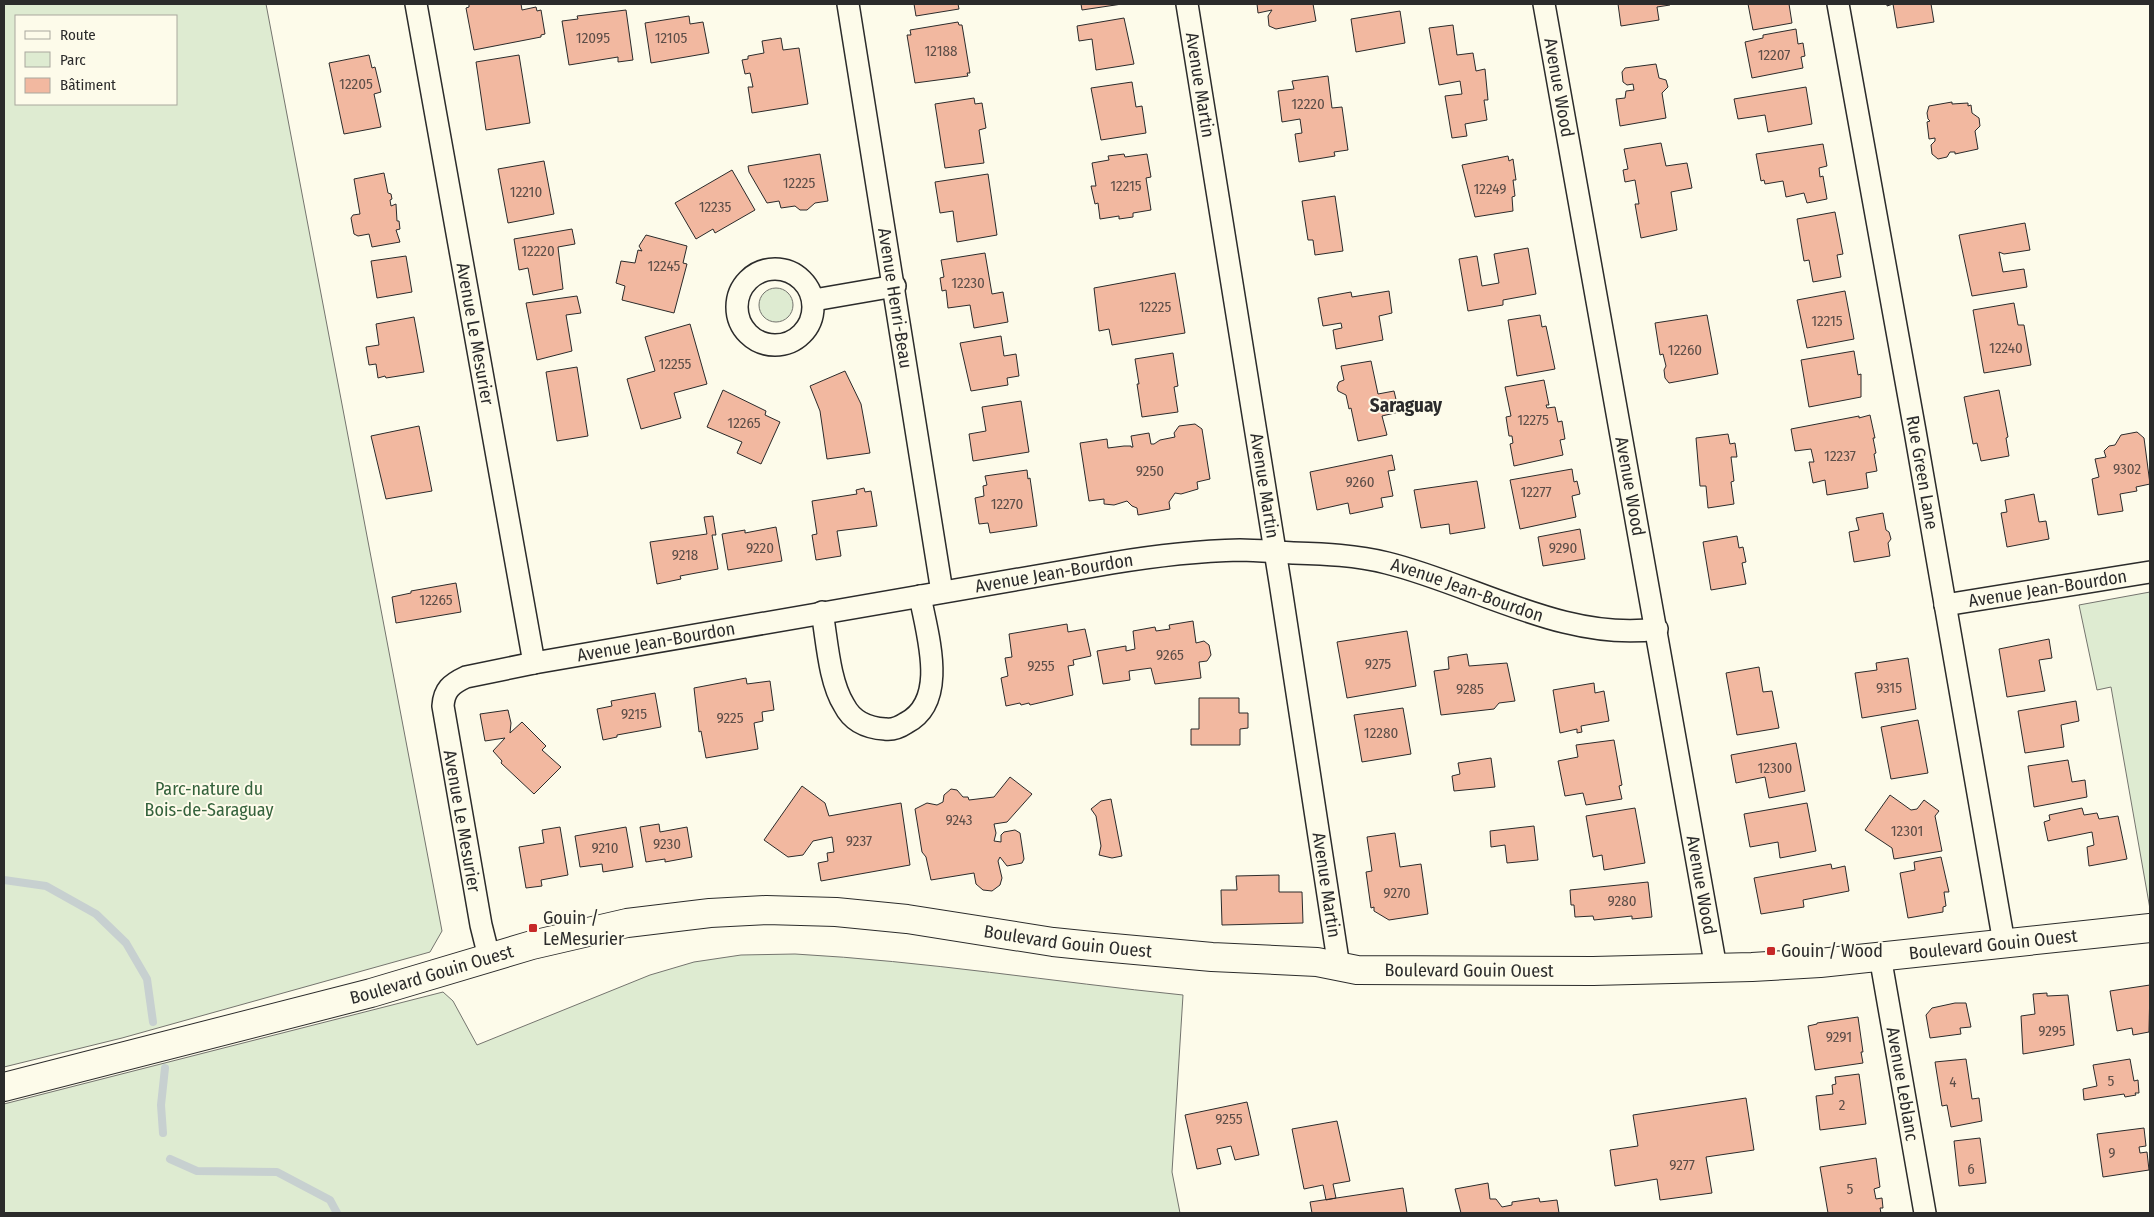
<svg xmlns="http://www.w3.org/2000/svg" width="2154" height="1217" viewBox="0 0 2154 1217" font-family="'Fira Sans Condensed',sans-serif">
<rect width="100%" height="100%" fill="#fdfbea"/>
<path fill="#deebd1" stroke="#74746e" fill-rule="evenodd" d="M4,4H266L442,931L430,952L122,1038L4,1067ZM176,16V104H16V16Z
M759 305a17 17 0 1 1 34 0a17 17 0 1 1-34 0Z
M2150,592V909L2111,687L2097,690L2079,605Z
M795,954C925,961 1054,982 1183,995L1172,1172L1180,1213H4V1104L443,992L453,1001L477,1045L650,975L694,962L741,955Z"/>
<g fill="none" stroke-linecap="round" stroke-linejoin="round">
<path stroke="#c7d0d0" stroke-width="8" d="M4,880L46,886L96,914L126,943L147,979L153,1022
M163,1133L161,1105L165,1068
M170,1159L197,1171L277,1172L330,1200L337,1213"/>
</g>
<path fill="#f2b8a0" stroke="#2b2b2b" d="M469,4H521L522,10L536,7L537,11L541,10L545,34L541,35V37L474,50L466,8L469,7Z
M914,4H958L959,9L916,16Z
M1081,4H1122L1082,10Z
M1257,4H1313L1316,21L1276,29L1269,26L1268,16L1272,10L1258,13Z
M1618,4H1669L1670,5L1657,7L1659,20L1621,26Z
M1748,4H1789L1792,23L1753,30Z
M1887,4H1933H1931L1934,22L1897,28L1893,4L1887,6Z
M626,10L633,60L618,62V57L569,65L562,21L578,19L577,16Z
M1400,11L1405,43L1356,52L1351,19Z
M689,16L690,24L703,22L709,53L651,63L645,23Z
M1124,18L1134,64L1096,70L1092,39L1079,41L1077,26Z
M958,22L959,25H962L970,73H967L968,76L915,83L907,35H911L910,30Z
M1453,25L1457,55L1473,53L1476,71L1485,69L1488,100H1484L1487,120L1465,124L1467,136L1452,138L1445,96L1462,94L1460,81L1439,85L1429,28Z
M1796,29L1798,44L1803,43L1805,56L1801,57L1803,68L1752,78L1745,42L1763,38V35Z
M781,38L783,50L799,48L808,104L752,113L748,87H753L750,73L745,74L742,60L748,59V56L764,53L762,41Z
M369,55L372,68L375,67L381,92L374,94L381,127L344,134L329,63Z
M519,55L530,123L486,130L476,62Z
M1656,64L1659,78L1666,80L1668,87L1662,93L1666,118L1620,126L1616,99L1625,98L1626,91L1634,90L1633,84L1627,85L1623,82L1622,72L1625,68Z
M1328,76L1332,108L1342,107L1348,150L1334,152L1335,156L1299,162L1295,134L1302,133L1300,119L1282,122L1278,91L1294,89L1292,81Z
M1132,82L1136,107L1142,106L1146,133L1101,140L1091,88Z
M1806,87L1812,124L1768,132L1765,115L1738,119L1734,99Z
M974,98L975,104L982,103L986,128L979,130L984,163L945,168L935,104Z
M1952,102V104L1968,103V106L1971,105L1972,113L1979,118L1980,126L1975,131L1978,149L1955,154V152H1950L1947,157L1938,159L1932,154L1931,145L1935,141V138L1929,139L1927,122L1930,121L1928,119L1927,113L1929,106Z
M1661,143L1666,166L1687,163L1692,188L1671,192L1677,230L1641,238L1635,204H1639L1635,180L1625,182L1623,170L1628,169L1624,149Z
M1823,144L1827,166L1819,168L1820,177L1823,176L1827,199L1807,203L1804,193L1786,197L1783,181L1765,184L1764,180L1761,181L1756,154Z
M820,154L828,201L815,203L807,210H800L795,206L781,208L779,201L767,203L749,172L748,166Z
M1124,154L1125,157L1147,154L1151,177L1146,178L1151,210L1133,213V217L1119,219V216L1100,219L1098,203L1095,204L1091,186H1096L1092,163L1109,160L1108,156Z
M1508,156L1509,161L1513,159L1516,180H1513L1515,196L1512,197L1513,211L1475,217L1462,165Z
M544,161L554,214L508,223L498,169Z
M732,170L755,210L715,233L713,229L696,239L675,203Z
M384,173L388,193L391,194L392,199L390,200L391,206L396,204L397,221H399L400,229L396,230L400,242L372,247L369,234L358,236L354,234L351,218L353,215L360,214L354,179Z
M988,174L997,235L957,242L953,211L940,213L935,182Z
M1335,196L1343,251L1315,255L1313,240H1308L1302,201Z
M1835,212L1843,254L1837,255L1841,277L1813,282L1809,260L1804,261L1797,219Z
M2025,223L2030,250L2004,254L1999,252L2003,272L2024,269L2027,287L1972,296L1959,235Z
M572,229L575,244L558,247L563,289L533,295L528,268L519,270L514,239Z
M646,235L687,246L683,263L687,264L674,313L622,300L625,286L616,283L621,261L635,263L638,250L642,251L639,246Z
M1528,248L1536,294L1503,300V305L1468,311L1459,259L1477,256L1482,286L1499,283L1494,254Z
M985,253L992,294L1003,292L1008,322L974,328L970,305L948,308L946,290L942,291L940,278L944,277L941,260Z
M406,256L412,292L377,298L371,261Z
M1175,273L1185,333L1112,345L1109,329L1099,331L1094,288Z
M1389,291L1392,313L1379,316L1383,340L1336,349L1333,330L1342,328L1341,323L1323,326L1318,298L1351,292L1352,297Z
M1845,291L1854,339L1807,348L1797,300Z
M577,296L581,313L566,315L572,351L537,360L526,303Z
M2014,303L2018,325H2024L2031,365L1984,373L1973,310Z
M1540,315L1542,327L1546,326L1555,369L1517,376L1508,320Z
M1707,315L1718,374L1669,383L1665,378L1664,370L1666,366L1663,354L1660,355L1655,323Z
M414,317L424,372L386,378L385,376L378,378L376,364L369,365L366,347L379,345L376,324Z
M690,324L707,384L674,393L681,418L641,429L627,379L655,371L645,337Z
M1001,336L1004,356L1016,354L1019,376L1007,378L1008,385L971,391L960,343Z
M1854,351L1858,375L1861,374V397L1809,407L1801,360Z
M1173,353L1178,386L1174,387L1178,412L1142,417L1137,384H1139L1135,359Z
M1371,361L1378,394L1394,391L1399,412L1382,416L1387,435L1358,441L1351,408L1349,409L1346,395L1338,391L1337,387L1339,382L1344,380L1341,366Z
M577,367L588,436L557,441L546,372Z
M845,371L861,404L870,453L827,459L820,411L810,386Z
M1544,380L1549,405H1546L1547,408L1555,407L1558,422L1562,421L1565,439L1560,440L1563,455L1514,466L1510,444L1513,443L1512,436H1509L1506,417L1511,416L1505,387Z
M723,390L766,411L765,415L780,422L761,464L737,453L742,442L707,427Z
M1999,390L2008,437L2006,438L2009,456L1981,461L1977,443L1973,444L1964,397Z
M1021,401L1029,452L973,461L969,434L986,431L982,407Z
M1870,415L1875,438H1873L1876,453L1874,454L1877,471L1866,473L1868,488L1827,495L1825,480L1813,483L1809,462H1814L1811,449L1795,451L1791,429L1859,416V418Z
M1195,424L1202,429L1210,479L1197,482L1198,489L1181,494L1175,493L1169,502L1170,509L1138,515L1137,508L1132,506L1127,501L1114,505L1104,504V499L1089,501L1080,443L1107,439L1108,448L1124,446H1131V447H1133L1131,436L1149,433L1151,444H1154L1160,440L1175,437L1174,433L1179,426Z
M419,426L432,491L386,499L371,436Z
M2137,432L2144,438L2150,484L2136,487L2137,491L2120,494L2123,511L2098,515L2092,479L2099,477L2095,459L2106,457L2104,451L2109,446L2115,445L2121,435Z
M1728,434L1730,444L1735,443L1737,457H1731L1734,481L1731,482L1734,504L1708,508L1706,486H1700L1696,438Z
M1392,455L1395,470L1388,471L1393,496L1381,498L1383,507L1350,514L1348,503L1317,510L1310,472Z
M1572,469L1574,482L1577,481L1580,494L1572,496L1576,517L1520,529L1510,480Z
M1027,470L1028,479L1030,478L1037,526L990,533L988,523L979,524L975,498L984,496L983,486L987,485L985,476Z
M1477,481L1485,528L1450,534L1449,524L1421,528L1414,490Z
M864,488L865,492L871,491L877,526L837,531L841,556L816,560L812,535L817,534L812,501L857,494L856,490Z
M2034,494L2039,522L2046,521L2049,539L2007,547L2001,513L2007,512L2005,500Z
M1883,513L1886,530L1889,532L1891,539L1888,543L1890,556L1854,562L1849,532L1859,530L1856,518Z
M713,516L716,535H712L718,569L680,576L681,579L657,584L650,542L707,534L704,517Z
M776,527L782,561L728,570L722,534L745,530V533Z
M1580,529L1585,559L1543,566L1538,537Z
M1737,536L1739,548L1743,547L1746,562L1742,563L1746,584L1711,590L1703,542Z
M456,583L461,612L396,623L392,597L411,593V591Z
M1193,621L1196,643L1204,641L1209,645L1211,655L1207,661L1199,662L1201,678L1155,684L1151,668L1129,671L1130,680L1103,684L1097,651L1126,646V651L1135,649L1133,631L1155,627L1156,631L1170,629L1169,625Z
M1067,624L1068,632L1085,629L1091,656L1073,660L1074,665L1068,666L1073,695L1030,705L1029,703L1021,705L1020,703L1006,706L1001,678L1008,676L1005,658L1012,657L1009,634Z
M1407,631L1416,686L1347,698L1337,642Z
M2049,639L2052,658L2039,660L2045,691L2007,697L1999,649Z
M1467,654L1469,666L1507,663L1515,701L1499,703L1494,709L1441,715L1434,671L1449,669L1448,657Z
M1908,658L1916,709L1862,718L1855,673L1877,670L1876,663Z
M1759,667L1763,692L1772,691L1779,728L1737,735L1726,673Z
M746,678L747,684L770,681L774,710L762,712L763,721L754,723L758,749L706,758L701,731L699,732L694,688Z
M1594,683L1595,693L1604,691L1609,721L1581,726L1582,732L1577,733V729L1560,733L1553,690Z
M655,693L661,727L617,735V737L603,740L597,709L612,706L611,701Z
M1199,698H1239V713H1248V728L1240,729V745H1191V729H1199Z
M2076,701L2079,721L2061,725L2064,747L2025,753L2018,711Z
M1403,708L1411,754L1362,762L1354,715Z
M508,710L511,723L510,733L522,722L546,746L542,750L561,767L534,794L501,763L502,761L493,751L505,738L485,741L480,714Z
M1918,720L1928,773L1891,779L1881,727Z
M1614,740L1622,785L1619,786L1622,799L1586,805L1583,793L1565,796L1558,761L1578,757L1576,745Z
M1796,743L1805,791L1769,798L1765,777L1736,783L1731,755Z
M1491,758L1495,787L1454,791L1452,776L1460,774L1458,763Z
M2068,760L2072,782L2085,780L2087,797L2034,807L2028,766Z
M1010,777L1032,794L1007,822L994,824L996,833L994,841L1001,842V835L1004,832L1015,830L1020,833L1024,859L1022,863L1007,866L1000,857L998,861L1002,878L1000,885L992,891L983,890L976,884L974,873L931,880L926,857L922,852L915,809L927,803L937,805L943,802L944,795L951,789L957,790L963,797H968L969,800L994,797Z
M802,786L825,803L829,816L901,803L910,865L821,881L818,863L828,861L827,853L834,852L832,837L813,841L803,855L788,857L764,840Z
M1890,795L1911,810L1917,809L1924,800L1939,811L1935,816L1942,851L1894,859L1892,848L1865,830Z
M1111,799L1122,856L1112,858L1099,855L1101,846L1096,816L1091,809L1101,801Z
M1807,803L1816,851L1780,858L1778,842L1750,847L1744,814Z
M1635,808L1645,863L1604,870L1602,855L1593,857L1586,816Z
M2082,808L2084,815L2097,813L2099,819L2118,816L2127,859L2089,866L2087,847L2094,845L2092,832L2048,841L2044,822L2050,820L2049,815Z
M659,824L660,832L687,827L692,857L665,862V859L646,862L640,827Z
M1534,826L1538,860L1507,863L1505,845L1491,847L1490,831Z
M560,827L568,875L541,880L542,886L526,888L519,847L544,843L542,830Z
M626,827L633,867L603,872L602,864L580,867L575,836Z
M1395,833L1400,867L1421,864L1428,914L1389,920L1374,911V907L1371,908L1366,872L1372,871L1367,837Z
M1941,857L1949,892H1944L1946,906L1943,907V912L1908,918L1900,873L1915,870L1914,862Z
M1831,864L1832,869L1845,866L1849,891L1803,900L1804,907L1761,914L1754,878Z
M1279,875V892H1302L1303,923L1222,925L1221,890H1237L1236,876Z
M1648,882L1652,917L1632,919V916L1594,920L1593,916L1575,917L1574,905H1571L1570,890Z
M2150,985L2149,1032L2133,1035L2132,1028L2117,1031L2110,991Z
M2047,993V996L2068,995L2074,1045L2023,1054L2021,1016L2035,1014L2033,994Z
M1955,1003H1966L1971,1027L1960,1028L1961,1034L1930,1038L1926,1015L1932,1008Z
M1858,1017L1863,1052H1861L1863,1063L1815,1070L1808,1026L1817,1024V1023Z
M1966,1059L1972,1099L1979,1098L1982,1121L1951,1127L1947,1105L1942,1106L1935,1062Z
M2130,1059L2134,1081L2138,1080L2139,1093H2135L2136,1095L2125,1097L2124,1094L2084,1100L2083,1089L2097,1086L2093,1065Z
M1859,1074L1866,1124L1820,1130L1816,1096L1833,1094L1832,1085L1836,1084L1835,1077Z
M1746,1098L1754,1150L1706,1157L1712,1193L1660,1200L1657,1179L1615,1186L1610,1150L1638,1146L1633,1115Z
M1247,1102L1259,1155L1235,1160L1231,1146L1217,1149L1221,1164L1197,1169L1185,1115Z
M1337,1121L1350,1181L1333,1184L1336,1198L1326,1200L1323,1185L1304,1189L1292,1129Z
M2144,1128L2146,1146L2139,1147L2140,1153L2147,1152L2149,1170L2103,1177L2097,1134Z
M1980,1138L1986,1183L1959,1186L1954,1141Z
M1876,1158L1880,1187L1874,1189L1876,1199L1882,1198L1883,1208H1880L1881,1213H1828L1820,1167Z
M1488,1183L1490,1199H1496L1502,1207L1512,1205V1202L1539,1198L1540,1202L1557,1200L1559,1213H1461L1455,1189Z
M1403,1188L1407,1213H1312L1310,1202Z"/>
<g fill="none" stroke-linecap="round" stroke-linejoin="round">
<g stroke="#2b2b2b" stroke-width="24">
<g id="minor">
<path id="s1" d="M416,4L534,663"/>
<path id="s2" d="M848,4L942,592"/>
<path id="s3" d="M1187,4L1280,582L1339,967"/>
<path id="s4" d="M1544,4L1716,968"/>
<path id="s5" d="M1838,4L1915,431L2004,943"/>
<circle cx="775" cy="307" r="38"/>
<path d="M814,300L895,286"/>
<path id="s6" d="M1945,605L2150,572"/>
<path d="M822,612C827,640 829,681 844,705C852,721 867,728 885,729C892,730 900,727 906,723C949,701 927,634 920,596"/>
<path id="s7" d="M1880,956L1925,1213"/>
<path id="s8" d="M489,957L481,925L443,706C444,690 451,684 466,677L534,663L1112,563C1154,556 1196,551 1240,550C1257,550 1275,552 1293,553C1324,554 1356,555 1387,563C1473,584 1565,642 1657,629"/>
</g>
</g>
<g stroke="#2b2b2b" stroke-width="30">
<g id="tertiary">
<path id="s9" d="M4,1087L371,993L532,945L627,923L710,913L766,910L836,912L907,919L1053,942L1102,947L1212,957L1317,962L1357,970L1593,971L1752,967L1820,963L2150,928"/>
</g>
</g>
<use href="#minor" stroke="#fdfbea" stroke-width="21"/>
<use href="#tertiary" stroke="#fdfbea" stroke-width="28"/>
</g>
<g fill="#c62828" stroke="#fdfbea" stroke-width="2">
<rect x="528" y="923" width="10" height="10" rx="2.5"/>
<rect x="1766" y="946" width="10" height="10" rx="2.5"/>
</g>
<g text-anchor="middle" stroke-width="4" stroke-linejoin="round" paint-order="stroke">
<g font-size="15" fill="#5d4e48">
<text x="593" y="43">12095</text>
<text x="671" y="43">12105</text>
<text x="941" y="56">12188</text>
<text x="1774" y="60">12207</text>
<text x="356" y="89">12205</text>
<text x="1308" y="109">12220</text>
<text x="799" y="188">12225</text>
<text x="1126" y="191">12215</text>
<text x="1490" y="194">12249</text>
<text x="526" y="197">12210</text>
<text x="715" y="212">12235</text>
<text x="538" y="256">12220</text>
<text x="664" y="271">12245</text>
<text x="968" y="288">12230</text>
<text x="1155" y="312">12225</text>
<text x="1827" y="326">12215</text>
<text x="2006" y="353">12240</text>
<text x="1685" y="355">12260</text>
<text x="675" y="369">12255</text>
<text x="1533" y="425">12275</text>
<text x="744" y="428">12265</text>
<text x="1840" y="461">12237</text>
<text x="2127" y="474">9302</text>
<text x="1150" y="476">9250</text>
<text x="1360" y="487">9260</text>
<text x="1536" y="497">12277</text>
<text x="1007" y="509">12270</text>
<text x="760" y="553">9220</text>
<text x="1563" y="553">9290</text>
<text x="685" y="560">9218</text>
<text x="436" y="605">12265</text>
<text x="1170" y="660">9265</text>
<text x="1378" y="669">9275</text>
<text x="1041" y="671">9255</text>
<text x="1889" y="693">9315</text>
<text x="1470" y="694">9285</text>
<text x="634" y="719">9215</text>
<text x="730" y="723">9225</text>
<text x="1381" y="738">12280</text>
<text x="1775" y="773">12300</text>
<text x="959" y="825">9243</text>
<text x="1907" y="836">12301</text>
<text x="859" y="846">9237</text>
<text x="667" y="849">9230</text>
<text x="605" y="853">9210</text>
<text x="1397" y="898">9270</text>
<text x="1622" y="906">9280</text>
<text x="2052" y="1036">9295</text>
<text x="1839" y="1042">9291</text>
<text x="2111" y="1086">5</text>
<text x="1953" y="1087">4</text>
<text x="1842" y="1110">2</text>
<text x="1229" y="1124">9255</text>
<text x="2112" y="1158">9</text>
<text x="1682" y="1170">9277</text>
<text x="1971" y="1174">6</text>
<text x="1850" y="1194">5</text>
</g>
<g font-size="18" fill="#2b2b2b" stroke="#fdfbea">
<text dy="6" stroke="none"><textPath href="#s3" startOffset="82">Avenue Martin</textPath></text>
<text dy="6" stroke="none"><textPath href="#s4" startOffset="85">Avenue Wood</textPath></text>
<text dy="6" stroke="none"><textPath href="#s2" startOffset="298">Avenue Henri-Beau</textPath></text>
<text dy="6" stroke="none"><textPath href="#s1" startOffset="335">Avenue Le Mesurier</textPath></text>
<text dy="6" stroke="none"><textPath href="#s5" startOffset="476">Rue Green Lane</textPath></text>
<text dy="6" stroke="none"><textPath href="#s3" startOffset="488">Avenue Martin</textPath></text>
<text dy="6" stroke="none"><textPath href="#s4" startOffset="490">Avenue Wood</textPath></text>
<text dy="6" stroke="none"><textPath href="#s8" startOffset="892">Avenue Jean-Bourdon</textPath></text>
<text dy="6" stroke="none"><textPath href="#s6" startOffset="104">Avenue Jean-Bourdon</textPath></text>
<text dy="6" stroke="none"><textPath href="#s8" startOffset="1312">Avenue Jean-Bourdon</textPath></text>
<text dy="6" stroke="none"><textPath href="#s8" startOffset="488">Avenue Jean-Bourdon</textPath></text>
<text transform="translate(462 821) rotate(80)" y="6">Avenue Le Mesurier</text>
<text dy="6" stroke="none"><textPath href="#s4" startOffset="895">Avenue Wood</textPath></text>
<text dy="6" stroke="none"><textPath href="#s3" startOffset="892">Avenue Martin</textPath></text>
<text dy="6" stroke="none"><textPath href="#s9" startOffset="1088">Boulevard Gouin Ouest</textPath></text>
<text dy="6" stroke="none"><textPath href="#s9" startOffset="2016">Boulevard Gouin Ouest</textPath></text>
<text dy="6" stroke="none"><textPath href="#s9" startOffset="1491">Boulevard Gouin Ouest</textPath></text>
<text dy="6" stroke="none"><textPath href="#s9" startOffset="442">Boulevard Gouin Ouest</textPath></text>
<text dy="6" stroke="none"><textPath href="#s7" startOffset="130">Avenue Leblanc</textPath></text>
</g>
<g font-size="18" fill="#34623c" stroke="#fdfbea">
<text x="209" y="795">Parc-nature du<tspan x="209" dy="21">Bois-de-Saraguay</tspan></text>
</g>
<g font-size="18" fill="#2b2b2b" stroke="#fdfbea" text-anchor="start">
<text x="543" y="924">Gouin /<tspan x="543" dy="21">LeMesurier</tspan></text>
<text x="1781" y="957">Gouin / Wood</text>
</g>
<g font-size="19" font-weight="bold" fill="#2b2b2b" stroke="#fdfbea">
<text x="1406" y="412">Saraguay</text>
</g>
</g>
<rect width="2154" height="1217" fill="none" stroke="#2b2b2b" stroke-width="10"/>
<rect x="15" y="15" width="162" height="90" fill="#fdfbea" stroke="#a9a89e"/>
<rect x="25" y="31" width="25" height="8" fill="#fdfbea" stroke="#a9a89e"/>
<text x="60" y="40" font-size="15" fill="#2b2b2b">Route</text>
<rect x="25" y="52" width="25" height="15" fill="#deebd1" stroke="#a9a89e"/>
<text x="60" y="65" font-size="15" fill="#2b2b2b">Parc</text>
<rect x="25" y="78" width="25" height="15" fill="#f2b8a0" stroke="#a9a89e"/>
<text x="60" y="90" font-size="15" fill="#2b2b2b">Bâtiment</text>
</svg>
